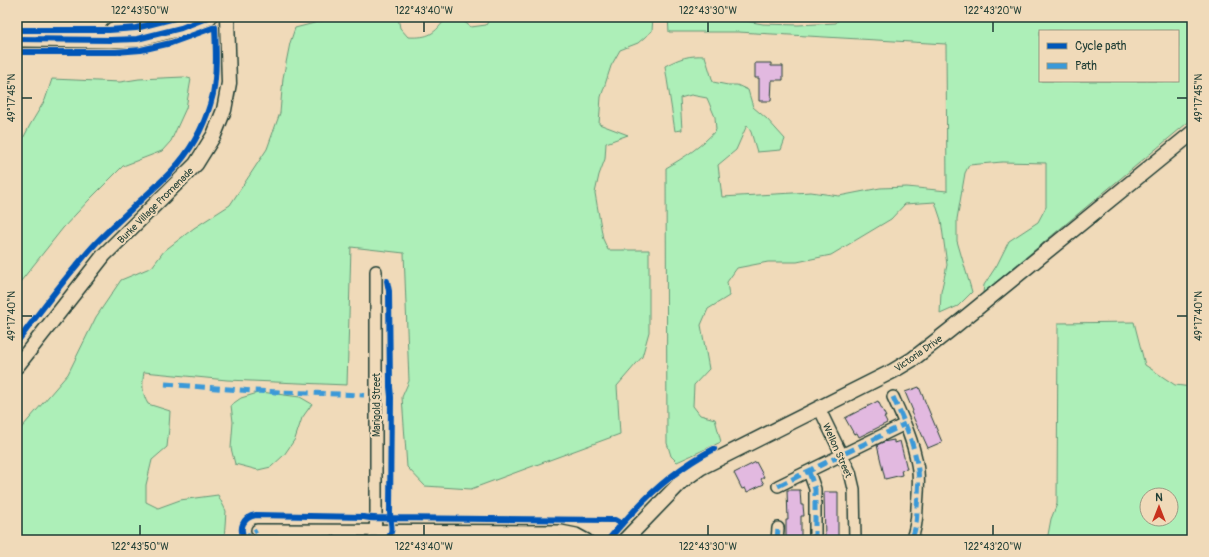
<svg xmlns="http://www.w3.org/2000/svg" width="1209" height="557" viewBox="0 0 1209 557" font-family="Pangolin,sans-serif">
<rect width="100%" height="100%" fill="#f0dab9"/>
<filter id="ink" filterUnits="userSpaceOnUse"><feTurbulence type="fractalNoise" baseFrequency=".025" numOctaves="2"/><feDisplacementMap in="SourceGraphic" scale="8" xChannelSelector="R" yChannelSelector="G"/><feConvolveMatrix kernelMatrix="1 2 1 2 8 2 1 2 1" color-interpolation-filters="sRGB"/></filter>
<g filter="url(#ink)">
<path fill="#adefb8" stroke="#669676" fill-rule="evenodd" d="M329,17H398L400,28L408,37C430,38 434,34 447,17L459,18L471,27L486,25L489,20V17H653L652,31L638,43L620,50L611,66L601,97L599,124L628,135L606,143L605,159L599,175L595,193L603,239L608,250H649V332L642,357L617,386L620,434L471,489L425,486L407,467L402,397L409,381L404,253L351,247L347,385L227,380L144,372C142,384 142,394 148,404L170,411L169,428L167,447L152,460L146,485V502L158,508L180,500L218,495L226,511L224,540H17V433L68,374L96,317L121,280L152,267L164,251L194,228L230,205L267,149L280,113L283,78L290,43L295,28L326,20Z
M668,17H694L698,20L746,21L763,24L798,25L836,23L840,17H1192V119L983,293L984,285L997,265L1009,241L1038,222L1046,207V163L1002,162L969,165L965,173L957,219V241L972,292L958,306L940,314L941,292L947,265L941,220L935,202L905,204L891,219L831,255L797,262H768L737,268L727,282L729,296L708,309L701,325L709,369L694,385L693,406L700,415L715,419L721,442L677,462L671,456L667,443L666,168C685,157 702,146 716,130L715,117L707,98L691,95L680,98L682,130L675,131L665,66C680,58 689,55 705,56L713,82L728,85H737L748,90L753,107L767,119L785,139L781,150L757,152L751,132L747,125L736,150L718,165L722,197L811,192L839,196L880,188L907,187L947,191L946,44L738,32H669ZM1040,31H1178V81H1040Z
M184,77L191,79L186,108L171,141L162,151L123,166L89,200L63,228L17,286V150L30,125L45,100L52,79L120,82L139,79Z
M1134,322L1145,365L1175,385L1192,387V540H1047L1051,519L1057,504L1058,323ZM1147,495H1171V519H1147Z
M261,392L300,397L312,404L302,418L295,439L284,455L271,467L258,470L235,464L231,448L233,422L231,405L241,398Z"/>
<path fill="#e2b9e0" stroke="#1f3d34" d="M755,63H771V66H783V80H772L771,101H759V78H755Z
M919,387L942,442L928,448L919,428H918L911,412L913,411L905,392Z
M878,401L886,417H884L887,423L859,437L857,433L854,434L845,418Z
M894,440V443L900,441L907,469L901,470L902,475L885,479L877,445L883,442Z
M756,462L764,477L761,479L764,484L747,492L745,488L742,489L734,473Z
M787,490H800L801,505H803L804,516H801V540H786V520H788Z
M824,492H838V539H825Z"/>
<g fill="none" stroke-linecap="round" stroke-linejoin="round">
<g stroke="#1f3d34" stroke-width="14">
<path id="minor" d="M893,397C903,419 913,440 917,464C920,478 918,493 917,507C917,518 916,530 911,540
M819,408L850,472L854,489L855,540
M809,472L815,489V540
M778,486L905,424
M257,530L561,531L576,534L587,540
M374,540L376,518V271
M777,540L778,528"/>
</g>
<g stroke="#1f3d34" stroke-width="17">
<path id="tertiary" d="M17,366L104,255L196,164L214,135L224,110L229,83L227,17
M625,540L682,481L700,468L893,371L913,359L950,330L1192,133"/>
</g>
<g stroke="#1f3d34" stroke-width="18">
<path id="secondary" d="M113,30L136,28L179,17
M17,39L110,40L137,39L181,28L209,17"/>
</g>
<use href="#minor" stroke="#f0dab9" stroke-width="11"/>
<use href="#tertiary" stroke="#f0dab9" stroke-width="14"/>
<use href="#secondary" stroke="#f0dab9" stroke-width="15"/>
<path stroke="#3a99d8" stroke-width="5" stroke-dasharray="10 5" stroke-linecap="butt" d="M165,384L253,391L364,395
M893,397C903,419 913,440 917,464C920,478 918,493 917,507C917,518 916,530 911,540
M809,472L815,489V540
M778,486L905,424
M241,539L257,530
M777,540L778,528"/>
<g stroke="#f0dab9" stroke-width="8">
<path id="cycleway" d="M17,30H109L136,28L179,17
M17,39L110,40L137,39L181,28L209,17
M17,52H116L141,50L171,43L215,27C216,49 217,72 213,94C207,119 195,144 178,164C167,177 154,188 141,200C126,214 111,228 97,242C68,273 43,308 17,342
M387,281L389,291L390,387L391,397L390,512C390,524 395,530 387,540
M245,540C238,528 243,517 256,515L364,517C372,519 381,518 390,518L612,520H615L622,524
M608,540C616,531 624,521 633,512C656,487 683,465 714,449"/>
</g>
<use href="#cycleway" stroke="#0057b8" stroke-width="6"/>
</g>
</g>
<path fill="none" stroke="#1f3d34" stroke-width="1.5" d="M140,22V32M424,22V32M708,22V32M993,22V32M22,98H32M1177,98H1187M22,316H32M1177,316H1187M140,525V535M424,525V535M708,525V535M993,525V535"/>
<g text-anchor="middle" stroke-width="4" stroke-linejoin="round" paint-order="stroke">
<g font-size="10" fill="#1f3d34" stroke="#f0dab9">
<text transform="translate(155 205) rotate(-45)" y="4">Burke Village Promenade</text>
<text transform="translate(918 353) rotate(-35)" y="4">Victoria Drive</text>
<text transform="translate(376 405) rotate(-90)" y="4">Marigold Street</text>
<text transform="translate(838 450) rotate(66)" y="4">Wellon Street</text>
</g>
</g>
<rect width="1209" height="557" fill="none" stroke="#f0dab9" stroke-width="44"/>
<rect x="1039" y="30" width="140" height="52" fill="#f0dab9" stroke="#9c9b84"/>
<rect x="1047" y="43" width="20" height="6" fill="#0057b8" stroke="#9c9b84"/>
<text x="1075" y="50" font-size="12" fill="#1f3d34">Cycle path</text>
<rect x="1047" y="63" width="20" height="6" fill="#3a99d8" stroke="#9c9b84"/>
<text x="1075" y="70" font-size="12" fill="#1f3d34">Path</text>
<g transform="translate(1159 507)"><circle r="19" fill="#f0dab9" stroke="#9c9b84"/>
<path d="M0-3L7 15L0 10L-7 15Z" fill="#c8321e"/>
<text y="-6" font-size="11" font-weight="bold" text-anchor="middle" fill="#1f3d34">N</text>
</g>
<rect x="22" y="22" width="1165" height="513" fill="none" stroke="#1f3d34" stroke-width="1.5"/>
<g font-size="10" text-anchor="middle" fill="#1f3d34">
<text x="140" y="14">122°43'50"W</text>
<text x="424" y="14">122°43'40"W</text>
<text x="708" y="14">122°43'30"W</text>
<text x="993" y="14">122°43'20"W</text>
<text transform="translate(11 98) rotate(-90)" y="4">49°17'45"N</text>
<text transform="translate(1198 98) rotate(-90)" y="4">49°17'45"N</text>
<text transform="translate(11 316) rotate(-90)" y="4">49°17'40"N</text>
<text transform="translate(1198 316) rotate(-90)" y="4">49°17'40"N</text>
<text x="140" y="550">122°43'50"W</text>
<text x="424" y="550">122°43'40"W</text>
<text x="708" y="550">122°43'30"W</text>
<text x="993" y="550">122°43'20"W</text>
</g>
</svg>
